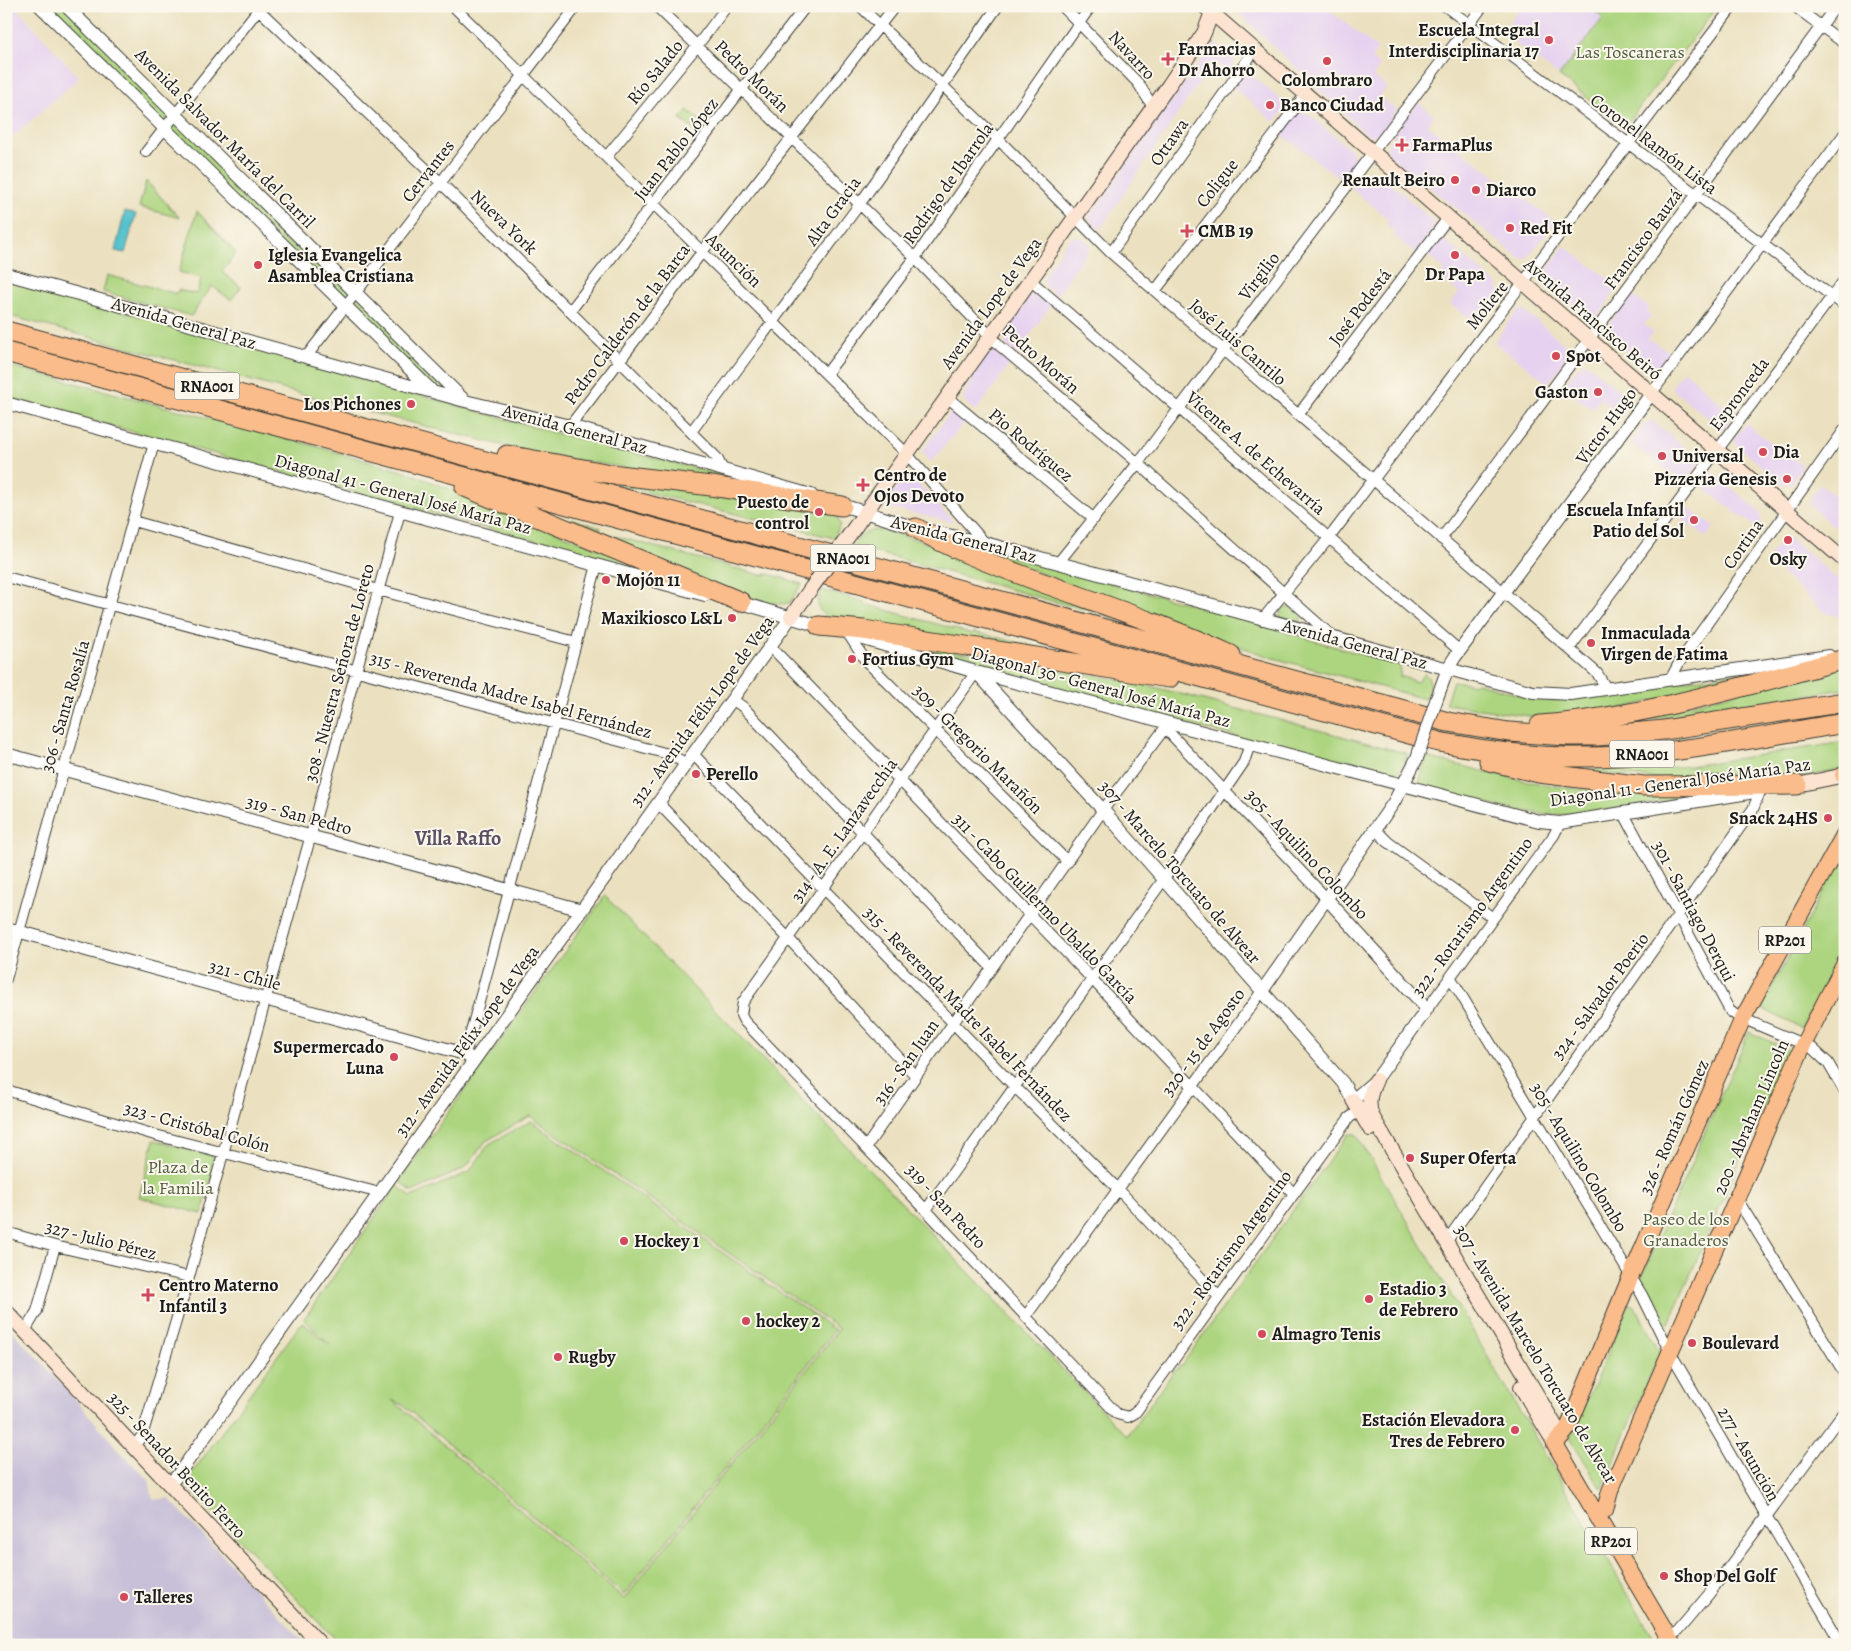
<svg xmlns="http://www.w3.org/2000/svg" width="1851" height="1651" viewBox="0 0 1851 1651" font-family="Alegreya,serif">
<rect width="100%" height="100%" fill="#fbf7ec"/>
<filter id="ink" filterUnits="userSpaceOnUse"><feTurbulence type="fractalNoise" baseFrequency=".02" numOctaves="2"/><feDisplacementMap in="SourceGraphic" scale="10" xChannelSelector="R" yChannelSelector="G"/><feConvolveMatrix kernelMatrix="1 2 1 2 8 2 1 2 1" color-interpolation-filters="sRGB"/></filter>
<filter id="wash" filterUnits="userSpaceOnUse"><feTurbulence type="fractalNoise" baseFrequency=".0096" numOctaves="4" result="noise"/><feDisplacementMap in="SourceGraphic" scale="20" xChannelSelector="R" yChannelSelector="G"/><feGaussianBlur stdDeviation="1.12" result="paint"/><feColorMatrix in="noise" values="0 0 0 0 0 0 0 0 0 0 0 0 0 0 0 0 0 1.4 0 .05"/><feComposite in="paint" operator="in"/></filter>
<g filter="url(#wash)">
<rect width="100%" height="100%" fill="#ebe1c0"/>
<path fill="#e6d2f0" d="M6,6H15L79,78L6,143Z
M1231,6H1324L1378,49L1371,58L1380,66L1373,76L1387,87L1379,97L1397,110L1379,133L1372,136L1366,134Z
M1522,6H1575L1582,11L1588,6L1603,18L1559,76L1502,33Z
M1217,44L1235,62L1229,71L1213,62L1100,229L1090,221L1089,217L1211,46Z
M1244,74H1251L1285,104L1287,107L1274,122L1234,88Z
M1418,102L1434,116L1427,125L1556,222L1526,259H1521L1390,156L1387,149L1388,143Z
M1306,112L1353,152L1355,165L1343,181L1281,134L1297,113Z
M1373,171L1379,173L1433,221L1432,231L1415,253L1393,235L1396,231L1386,224L1389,219L1352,189L1365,173Z
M1075,236L1083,238L1091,245L1057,296L1045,285L1044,276L1068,240Z
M1445,240L1498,285L1499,294L1476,324L1450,304L1459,293L1440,276L1445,270L1427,255L1439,241Z
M1564,246L1619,286L1597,317H1589L1545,279V273Z
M1035,292L1052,304L1016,354L1006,345L1002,334L1028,296Z
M1631,294L1649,308L1647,312L1651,316L1644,324L1653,332L1648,339L1669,352L1657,368H1648L1608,335L1609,324Z
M1523,310L1568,347L1569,356L1548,383L1494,342L1517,311Z
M991,352L998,354L1010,364L976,412L963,400L964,395L986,356Z
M1586,363L1629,399L1628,405L1622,416L1601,399L1592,409L1563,387L1581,364Z
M1684,370L1734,416L1725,428H1720L1673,390L1672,386Z
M952,411L965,422L931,462L922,451Z
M1652,421L1699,459V463L1685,482L1630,443L1647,422Z
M1746,424L1803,466L1791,484L1783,485L1736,444L1734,438Z
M1709,473H1714L1760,512L1761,523L1758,529L1700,485Z
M906,474H909L954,522L889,508L886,502Z
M1820,485L1845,503V535L1810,506L1809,501Z
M1685,506L1714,527L1706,537L1677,516Z
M1782,538H1790L1845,586V618L1825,613L1767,560Z"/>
<path fill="#c8bfd8" d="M6,1325L64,1386L122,1454L149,1480L153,1500L168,1498L307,1645H6Z"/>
<path fill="#add580" stroke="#64784e" d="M40,6H66L465,401L433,392Z
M1588,6H1718L1627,123L1622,124L1559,76L1603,18Z
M687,110L708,126L700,135L680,119Z
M146,181L180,218L139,207Z
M197,211L236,253L222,272L241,287L231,300L212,286L191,316L103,292L107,275L173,293H177L178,290L197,294L201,278L179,272Z
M6,279L563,435L758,484V488L537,454L357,409L6,315Z
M6,365L311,445L409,473L635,563L634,568L6,397Z
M611,477L836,514L840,525L834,538L609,483Z
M572,519L601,528L600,532L761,575L769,574L802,584L789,603C761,613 605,539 570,524Z
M880,529L928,543L1121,620L853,546C861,535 865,528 879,531Z
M997,553L1197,606L1400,666V676L1417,682L1424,674C1435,681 1428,690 1425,699L1270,657L1121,605L992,554Z
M822,590L863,601L868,605L973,634L974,632L1066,654L831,619C817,613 815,602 822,590Z
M1283,607L1293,608L1301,616V622L1279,617Z
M885,639L1139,683L1402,752L1407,754L1405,763L1395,775H1389L974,671Z
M1810,662L1623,708L1536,717L1445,704L1453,681L1473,684L1475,682L1530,698L1553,700Z
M1845,664V689L1645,720V716Z
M1845,742V769L1803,777L1690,782L1586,772L1588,769L1625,768L1626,772L1689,766Z
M1426,757C1476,769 1527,784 1579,789C1628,794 1678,792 1728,791L1582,814L1550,815L1504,808L1418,786Z
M1845,860V950L1801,1028L1761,1008L1836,866Z
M605,896L1127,1436L1173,1372L1181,1366L1348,1134H1356L1658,1645H341L188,1486L187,1480L302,1322L330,1345L304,1319L397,1185L411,1197L469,1172L489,1144L531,1121L835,1330L624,1595L404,1406L392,1400L624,1599L839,1329L530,1116L486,1141L465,1168L412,1192L399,1181Z
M1749,1032L1789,1050L1669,1323L1662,1324L1640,1280Z
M154,1140L217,1157L202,1214L139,1197Z
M1631,1304L1635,1306L1660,1353L1602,1489L1570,1438L1629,1305Z"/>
<path fill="#55c2cc" stroke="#386f74" d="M125,211L136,214L125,253L115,251Z"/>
</g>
<g filter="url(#ink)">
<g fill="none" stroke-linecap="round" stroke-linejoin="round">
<g stroke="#3b3a35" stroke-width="12">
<path id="minor" d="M255,6L440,182L717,458L722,468
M453,6L906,453L985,543
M656,6L915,258L1000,346L1138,463L1333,637
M860,6L998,139L1111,253L1597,673L1606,688
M1062,6L1138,83L1153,107
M1445,6L1845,306
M1794,6L1845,44
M146,152L261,6
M607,156L697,46L727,6
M1111,253L1254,51
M1030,280L1460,651
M1155,291L1305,95
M571,310L806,6
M306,357L577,6
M826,374L915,258L1091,6
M1651,394L1845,133
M947,397L1094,519
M1298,415L1448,218
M570,426L702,252L895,6
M691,432L859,205L998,6
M133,521L378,590L576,642
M1441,539L1836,6
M1058,563L1138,463L1483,6
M6,577L672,755L686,764
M1262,620L1329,538L1733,6
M849,635L865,660L1068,862
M771,647L1092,979L1294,1194
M1569,649L1845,279
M976,672L743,1002L741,1015L744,1021L926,1210L1117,1414L1128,1417L1135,1413L1349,1118L1359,1111
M1671,678L1679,663L1845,429
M732,699L743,707L992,968
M1166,722L1165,728L1327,899
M693,754L1014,1086L1118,1189L1219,1297
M660,800L663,808L788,938L916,1076
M1623,812L1730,1011L1737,1016L1812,1048L1828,1063L1845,1092
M1375,829L1388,842L1493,918
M1451,978L1642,1295L1669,1350L1842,1645
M6,979L154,443
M1427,1009L1554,835L1560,823
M465,1054L597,565
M6,1090L155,1135L380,1193
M866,1147L1103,810L1165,728
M1737,1199L1845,1374
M926,1210L1164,879L1244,762L1250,744
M6,1232L55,1246L189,1277
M1446,1242L1753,809L1760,792
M1026,1316L1262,991
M25,1331L37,1311L55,1246
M134,1446L142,1436L189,1277L400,512
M1668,1637L1677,1632L1709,1594L1845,1410"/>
</g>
<g stroke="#3b3a35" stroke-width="14">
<path id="tertiary" d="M40,6L431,390
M66,6L463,399
M6,274L465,401L570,426L811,495
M6,403L705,595
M835,503L916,528L985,543L1533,692L1571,694L1829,656
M735,601L826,628
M850,635L976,672L1539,821L1560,823L1755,792
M976,672L1103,810L1343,1083L1353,1100L1376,1080L1427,1009L1327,899
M1437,698L1448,668L1455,657L1651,394
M6,754L582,910
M6,928L465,1054L473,1060
M1262,991L1394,802L1417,758
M169,1484L177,1476L791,617"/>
</g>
<g stroke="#3b3a35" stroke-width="16">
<path id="secondary" d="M1204,6L1845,561
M845,541L1169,85L1204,33L1214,7
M791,617L812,587
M1797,785L1845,775
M1376,1080C1370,1093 1367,1103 1372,1116L1562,1437
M1353,1100L1370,1129
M6,1311L321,1645
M1521,1387L1555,1444"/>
</g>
<g stroke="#3b3a35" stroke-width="18">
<path id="primary" d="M1843,775L1845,776
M1605,1510L1610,1491L1804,1043L1845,963
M1673,1645L1555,1444L1568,1428L1630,1278L1743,1018L1845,833"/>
</g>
<g stroke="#3b3a35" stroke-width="21">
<path id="motorway" d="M6,331L1448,722L1509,732L1567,736H1598L1664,730L1845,702
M6,352L1439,742C1483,750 1526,757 1570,757C1662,759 1755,737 1845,723
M507,455L611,474L711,486L842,506
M465,487L741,602
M916,528C953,550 995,565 1035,580C1101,604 1168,626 1231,655
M819,626L864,630L1169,678
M1540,725C1644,717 1745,686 1845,659
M1489,761L1539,773L1644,786L1797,785"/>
</g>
<use href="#minor" stroke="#fff" stroke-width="10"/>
<use href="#tertiary" stroke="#fff" stroke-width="12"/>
<use href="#secondary" stroke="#fde4d0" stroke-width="14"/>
<use href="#primary" stroke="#f9bc8a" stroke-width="16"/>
<use href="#motorway" stroke="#f9bc8a" stroke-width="19"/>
<g stroke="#3b3a35" stroke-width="14" stroke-linecap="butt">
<path id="tertiary-bridge" d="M1417,758L1437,698"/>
</g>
<g stroke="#3b3a35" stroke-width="16" stroke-linecap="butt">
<path id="secondary-bridge" d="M812,587L845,541"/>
</g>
<use href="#tertiary-bridge" stroke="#fff" stroke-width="12"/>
<use href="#secondary-bridge" stroke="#fde4d0" stroke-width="14"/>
</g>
</g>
<g fill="#d1495b" stroke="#fbf7ec" stroke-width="2">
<circle cx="1549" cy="40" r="5"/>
<path d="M1165.5 51.5h5v5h5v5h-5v5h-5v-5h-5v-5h5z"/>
<circle cx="1327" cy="61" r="5"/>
<circle cx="1270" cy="105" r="5"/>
<path d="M1399.5 137.5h5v5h5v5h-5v5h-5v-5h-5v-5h5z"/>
<circle cx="1455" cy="180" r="5"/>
<circle cx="1476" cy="190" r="5"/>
<circle cx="1510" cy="228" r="5"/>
<path d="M1184.5 223.5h5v5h5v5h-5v5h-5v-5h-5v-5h5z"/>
<circle cx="1455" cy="255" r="5"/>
<circle cx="258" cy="265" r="5"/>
<circle cx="1556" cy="356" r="5"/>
<circle cx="1598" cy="392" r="5"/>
<circle cx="411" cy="404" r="5"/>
<circle cx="1763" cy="452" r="5"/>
<circle cx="1662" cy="456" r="5"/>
<circle cx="1787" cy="479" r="5"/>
<path d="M860.5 477.5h5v5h5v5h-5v5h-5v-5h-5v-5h5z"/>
<circle cx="819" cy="512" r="5"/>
<circle cx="1694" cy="520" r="5"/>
<circle cx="1788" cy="540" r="5"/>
<circle cx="606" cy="580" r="5"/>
<circle cx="732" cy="618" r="5"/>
<circle cx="1591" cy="643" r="5"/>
<circle cx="852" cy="659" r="5"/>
<circle cx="696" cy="774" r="5"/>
<circle cx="1828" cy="818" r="5"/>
<circle cx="394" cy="1057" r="5"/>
<circle cx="1410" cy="1158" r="5"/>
<circle cx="624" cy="1241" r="5"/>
<path d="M145.5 1287.5h5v5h5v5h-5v5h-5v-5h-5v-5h5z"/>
<circle cx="1369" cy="1299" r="5"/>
<circle cx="746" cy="1321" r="5"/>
<circle cx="1262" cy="1334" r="5"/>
<circle cx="1692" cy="1343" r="5"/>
<circle cx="558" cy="1357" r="5"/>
<circle cx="1515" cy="1430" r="5"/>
<circle cx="1664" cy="1576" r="5"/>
<circle cx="124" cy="1597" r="5"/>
</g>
<g text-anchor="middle" stroke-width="4" stroke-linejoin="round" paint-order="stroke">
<g fill="#fbf7ec" stroke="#5f5e5a" stroke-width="1">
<rect x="174.5" y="372.5" width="65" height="27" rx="4"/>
<rect x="810.5" y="544.5" width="65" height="27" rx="4"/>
<rect x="1609.5" y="740.5" width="65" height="27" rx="4"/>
<rect x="1759" y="926.5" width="52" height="27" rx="4"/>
<rect x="1585" y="1527.5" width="52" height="27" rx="4"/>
</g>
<g font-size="16" font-weight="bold" fill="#1c1c1c">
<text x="207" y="392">RNA001</text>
<text x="843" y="564">RNA001</text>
<text x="1642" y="760">RNA001</text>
<text x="1785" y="946">RP201</text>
<text x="1611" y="1547">RP201</text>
</g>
<g font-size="18" font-weight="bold" fill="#1c1c1c" stroke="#fbf7ec" text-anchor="start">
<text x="1539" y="36" text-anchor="end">Escuela Integral<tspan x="1539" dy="21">Interdisciplinaria 17</tspan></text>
<text x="1178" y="55">Farmacias<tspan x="1178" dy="21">Dr Ahorro</tspan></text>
<text x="1327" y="86" text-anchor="middle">Colombraro</text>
<text x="1280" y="111">Banco Ciudad</text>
<text x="1412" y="151">FarmaPlus</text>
<text x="1445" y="186" text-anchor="end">Renault Beiro</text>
<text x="1486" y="196">Diarco</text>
<text x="1520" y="234">Red Fit</text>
<text x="1198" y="237">CMB 19</text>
<text x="268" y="261">Iglesia Evangelica<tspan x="268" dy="21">Asamblea Cristiana</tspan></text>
<text x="1455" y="280" text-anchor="middle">Dr Papa</text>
<text x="1566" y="362">Spot</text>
<text x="1588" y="398" text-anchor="end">Gaston</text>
<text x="401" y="410" text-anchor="end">Los Pichones</text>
<text x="1773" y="458">Dia</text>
<text x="1672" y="462">Universal</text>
<text x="874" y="481">Centro de<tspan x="874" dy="21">Ojos Devoto</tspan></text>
<text x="1777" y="485" text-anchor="end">Pizzeria Genesis</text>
<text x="809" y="508" text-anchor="end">Puesto de<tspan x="809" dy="21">control</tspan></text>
<text x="1684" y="516" text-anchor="end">Escuela Infantil<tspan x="1684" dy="21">Patio del Sol</tspan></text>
<text x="1788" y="565" text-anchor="middle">Osky</text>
<text x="616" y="586">Mojón 11</text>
<text x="722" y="624" text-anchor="end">Maxikiosco L&amp;L</text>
<text x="1601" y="639">Inmaculada<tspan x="1601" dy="21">Virgen de Fatima</tspan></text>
<text x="862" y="665">Fortius Gym</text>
<text x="706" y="780">Perello</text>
<text x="1818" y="824" text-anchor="end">Snack 24HS</text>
<text x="384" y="1053" text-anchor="end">Supermercado<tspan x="384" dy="21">Luna</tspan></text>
<text x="1420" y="1164">Super Oferta</text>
<text x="634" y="1247">Hockey 1</text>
<text x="159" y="1291">Centro Materno<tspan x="159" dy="21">Infantil 3</tspan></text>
<text x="1379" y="1295">Estadio 3<tspan x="1379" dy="21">de Febrero</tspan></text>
<text x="756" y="1327">hockey 2</text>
<text x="1272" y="1340">Almagro Tenis</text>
<text x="1702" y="1349">Boulevard</text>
<text x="568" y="1363">Rugby</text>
<text x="1505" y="1426" text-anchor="end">Estación Elevadora<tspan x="1505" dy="21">Tres de Febrero</tspan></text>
<text x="1674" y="1582">Shop Del Golf</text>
<text x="134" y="1603">Talleres</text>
</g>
<g font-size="18" fill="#4f5d3f" stroke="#fbf7ec">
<text x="1630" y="58">Las Toscaneras</text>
<text x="178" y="1173">Plaza de<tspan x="178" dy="21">la Familia</tspan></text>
<text x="1686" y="1225">Paseo de los<tspan x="1686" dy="21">Granaderos</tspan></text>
</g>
<g font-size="18" fill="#1c1c1c" stroke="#fbf7ec">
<text transform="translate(1132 55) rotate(47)" y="6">Navarro</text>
<text transform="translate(655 72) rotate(-51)" y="6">Río Salado</text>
<text transform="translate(752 76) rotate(44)" y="6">Pedro Morán</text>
<text transform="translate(225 138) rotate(45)" y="6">Avenida Salvador María del Carril</text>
<text transform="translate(1169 142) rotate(-55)" y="6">Ottawa</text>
<text transform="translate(1654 144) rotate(37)" y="6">Coronel Ramón Lista</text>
<text transform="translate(676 149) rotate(-52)" y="6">Juan Pablo López</text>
<text transform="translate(428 171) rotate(-52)" y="6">Cervantes</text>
<text transform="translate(948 183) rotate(-55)" y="6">Rodrigo de Ibarrola</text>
<text transform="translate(1217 183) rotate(-52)" y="6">Coligue</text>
<text transform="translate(833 211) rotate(-54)" y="6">Alta Gracia</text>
<text transform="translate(504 222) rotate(44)" y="6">Nueva York</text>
<text transform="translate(1643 239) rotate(-54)" y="6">Francisco Bauzá</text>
<text transform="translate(734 260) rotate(44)" y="6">Asunción</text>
<text transform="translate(1259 276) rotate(-53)" y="6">Virgilio</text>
<text transform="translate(991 303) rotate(-54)" y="6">Avenida Lope de Vega</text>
<text transform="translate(1487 305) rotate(-52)" y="6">Moliere</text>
<text transform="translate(1360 307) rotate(-53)" y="6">José Podestá</text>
<text transform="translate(1593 319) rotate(41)" y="6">Avenida Francisco Beiró</text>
<text transform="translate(184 323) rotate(16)" y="6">Avenida General Paz</text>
<text transform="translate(627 324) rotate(-53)" y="6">Pedro Calderón de la Barca</text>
<text transform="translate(1238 342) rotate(41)" y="6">José Luis Cantilo</text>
<text transform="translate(1041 359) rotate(41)" y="6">Pedro Morán</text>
<text transform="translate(1739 394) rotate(-53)" y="6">Espronceda</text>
<text transform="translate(1606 426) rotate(-54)" y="6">Víctor Hugo</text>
<text transform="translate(575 429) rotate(15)" y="6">Avenida General Paz</text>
<text transform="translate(1031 445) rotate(40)" y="6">Pio Rodríguez</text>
<text transform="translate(1256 453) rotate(41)" y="6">Vicente A. de Echevarría</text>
<text transform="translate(403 494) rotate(15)" y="6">Diagonal 41 - General José María Paz</text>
<text transform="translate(964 539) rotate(14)" y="6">Avenida General Paz</text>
<text transform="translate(1743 544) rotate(-55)" y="6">Cortina</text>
<text transform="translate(1355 644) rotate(15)" y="6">Avenida General Paz</text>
<text transform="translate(339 673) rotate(-75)" y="6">308 - Nuestra Señora de Loreto</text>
<text transform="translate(1101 687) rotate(15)" y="6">Diagonal 30 - General José María Paz</text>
<text transform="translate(511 695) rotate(15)" y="6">315 - Reverenda Madre Isabel Fernández</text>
<text transform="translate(65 706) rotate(-74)" y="6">306 - Santa Rosalía</text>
<text transform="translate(702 711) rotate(-54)" y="6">312 - Avenida Félix Lope de Vega</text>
<text transform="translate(978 749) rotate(45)" y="6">309 - Gregorio Marañón</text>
<text transform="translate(1680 782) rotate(-8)" y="6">Diagonal 11 - General José María Paz</text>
<text transform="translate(299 815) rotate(15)" y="6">319 - San Pedro</text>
<text transform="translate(844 830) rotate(-55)" y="6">314 - A. E. Lanzavecchia</text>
<text transform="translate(1307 854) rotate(47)" y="6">305 - Aquilino Colombo</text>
<text transform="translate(1180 872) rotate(49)" y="6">307 - Marcelo Torcuato de Alvear</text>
<text transform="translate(1045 908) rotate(46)" y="6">311 - Cabo Guillermo Ubaldo García</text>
<text transform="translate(1694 911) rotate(62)" y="6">301 - Santiago Derqui</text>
<text transform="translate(1472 917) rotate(-54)" y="6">322 - Rotarismo Argentino</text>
<text transform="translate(245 975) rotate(15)" y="6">321 - Chile</text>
<text transform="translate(1600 996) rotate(-54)" y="6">324 - Salvador Poerio</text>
<text transform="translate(968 1014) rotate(46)" y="6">315 - Reverenda Madre Isabel Fernández</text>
<text transform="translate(467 1041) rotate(-54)" y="6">312 - Avenida Félix Lope de Vega</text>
<text transform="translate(1203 1042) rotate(-54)" y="6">320 - 15 de Agosto</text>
<text transform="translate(906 1062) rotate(-55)" y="6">316 - San Juan</text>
<text transform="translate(1751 1117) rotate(-67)" y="6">200 - Abraham Lincoln</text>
<text transform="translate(197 1127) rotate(15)" y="6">323 - Cristóbal Colón</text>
<text transform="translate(1674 1127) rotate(-66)" y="6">326 - Román Gómez</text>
<text transform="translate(1579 1157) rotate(59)" y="6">305 - Aquilino Colombo</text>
<text transform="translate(946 1206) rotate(47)" y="6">319 - San Pedro</text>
<text transform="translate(101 1240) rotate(14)" y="6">327 - Julio Pérez</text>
<text transform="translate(1231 1250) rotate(-54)" y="6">322 - Rotarismo Argentino</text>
<text transform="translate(1536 1354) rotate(59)" y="6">307 - Avenida Marcelo Torcuato de Alvear</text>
<text transform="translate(1749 1454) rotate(60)" y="6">277 - Asunción</text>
<text transform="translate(177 1465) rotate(47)" y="6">325 - Senador Benito Ferro</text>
</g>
<g font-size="20" font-weight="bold" fill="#5b4f63" stroke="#fbf7ec">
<text x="458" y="845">Villa Raffo</text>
</g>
</g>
<rect width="1851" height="1651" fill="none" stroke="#fbf7ec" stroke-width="25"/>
</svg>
